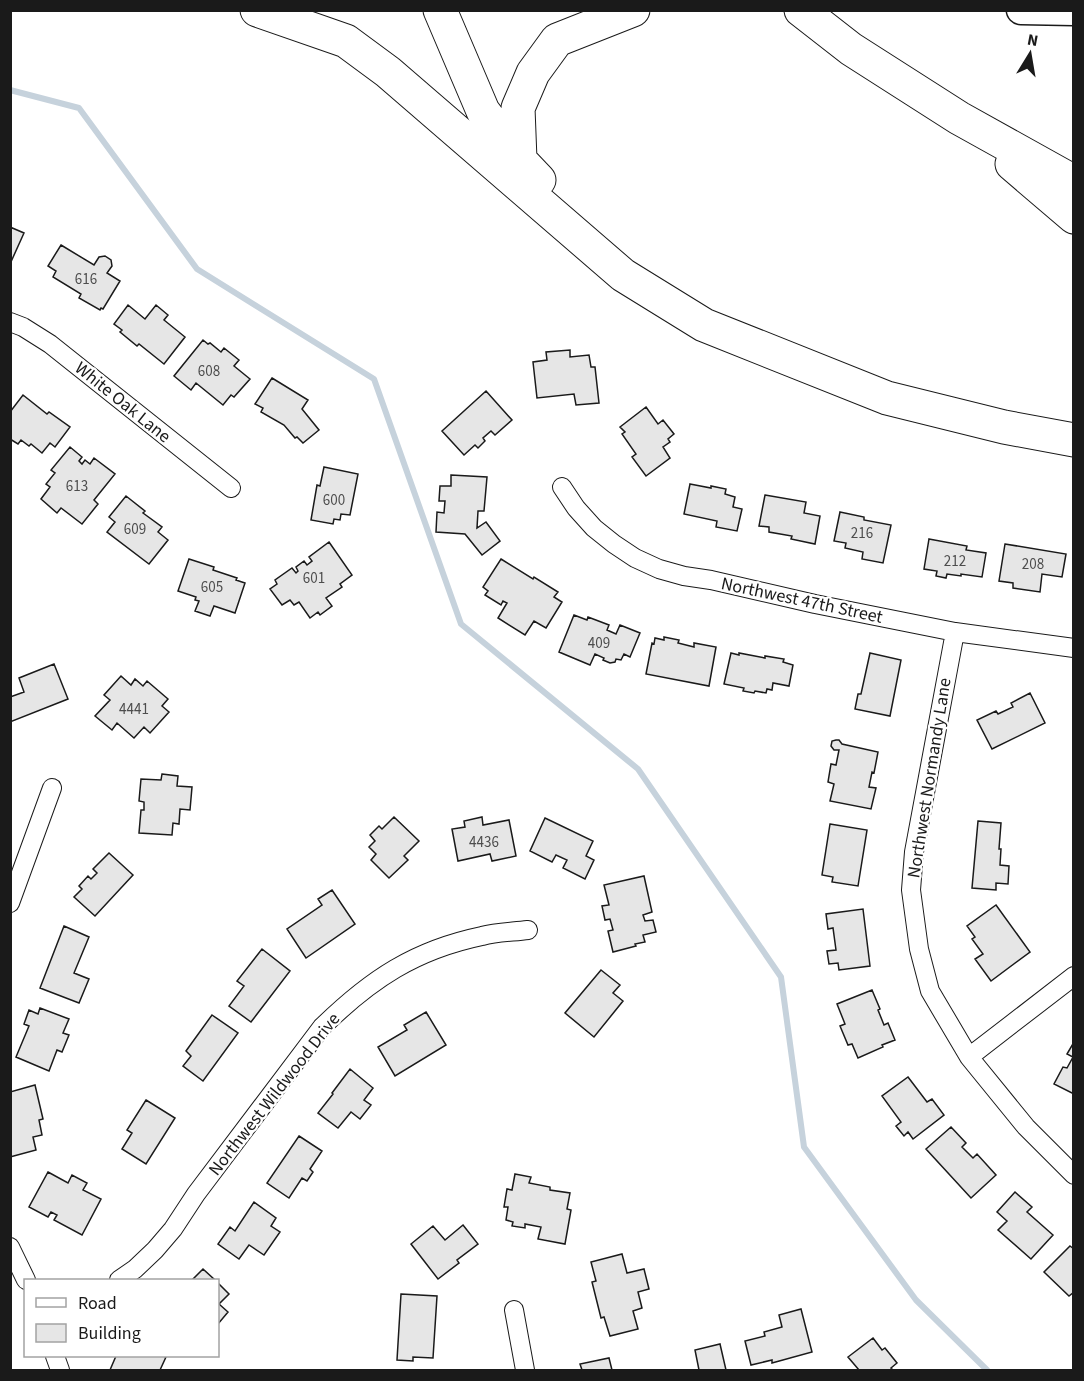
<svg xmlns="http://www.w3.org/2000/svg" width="1084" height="1381" viewBox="0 0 1084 1381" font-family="'Source Sans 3',sans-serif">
<rect width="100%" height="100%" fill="#fff"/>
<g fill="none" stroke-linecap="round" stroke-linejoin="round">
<path stroke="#c6d2dc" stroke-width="6" d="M10,90L79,108L197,269L374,379L461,624L638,769L781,977L804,1147L916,1300L987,1370"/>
</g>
<path fill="#e6e6e6" stroke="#1a1a1a" stroke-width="1.5" d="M10,227L24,233L10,264Z
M61,245L94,265L99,257L105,256L111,260L112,266L107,273L120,281L103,309L101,308L100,310L79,298L81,294L53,277L56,271L48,266Z
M128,305L145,319L156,305L168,315L164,320L185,337L164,364L139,344L137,346L120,332L122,330L114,324Z
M203,340L208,344L210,343L221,352L224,348L239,360L234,366L250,379L234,397L231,395L223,405L196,383L191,390L174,376Z
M570,350V357L589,355L591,367H595L599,403L576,405L574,394L537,398L533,362L547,360L546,352Z
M272,378L308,400L302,409L319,430L303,443L297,437L295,438L284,425L261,412L263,408L255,404Z
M486,391L512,420L495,435L491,431L483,438L485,441L478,448L475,445L464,455L442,431Z
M23,395L47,414L49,412L70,427L55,447L50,443L42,453L31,444L29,446L21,440L18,444L10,439V412Z
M646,407L658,424L663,420L674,434L668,439L670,442L663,447L670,458L646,476L632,457L636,454L622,434L625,432L620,427Z
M70,447L82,457L79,461L82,464L85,460L90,464L94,458L115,474L94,500L98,504L82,524L61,508L57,513L41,499L50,487L46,484L55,473L51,470Z
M324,467L358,474L350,515L341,514L340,520L334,519L333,524L311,520L317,485L320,486Z
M451,475L487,477L484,511H478L477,528L486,522L500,541L482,555L465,534L436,532L437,512L444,513L445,501H439L440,486H451Z
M690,484L711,488V486L726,489L725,494L735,497L733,507L742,509L737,531L716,527L717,521L684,514Z
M765,495L806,502L804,513L820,516L815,544L791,539L792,536L769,532V527L759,526Z
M126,496L145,511L143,513L162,527L158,532L168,540L149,564L107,532L115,522L109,517Z
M840,512L864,517V520L891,525L883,563L862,559L863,552L845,548L846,543L834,541Z
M929,539L967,546L966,550L986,553L982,577L961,574V576L947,574L946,578L936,576L937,571L924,569Z
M329,542L352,575L340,584L342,587L326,598L332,606L320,615L318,612L310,618L299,602L294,605L290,600L282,605L270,589L277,584L275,580L292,568L296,573L298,571L296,567L304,561L307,565L312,561L309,557Z
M1005,544L1066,554L1062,577L1042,574L1040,592L1013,588V583L999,581Z
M189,559L214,567L213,570L237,578L236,580L245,583L235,613L214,606L210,616L195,611L199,601L195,600L196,597L178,591Z
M501,559L533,579L534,577L558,592L554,597L562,602L546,628L534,621L525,635L498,618L507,603L503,601L501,605L485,595L488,591L483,587Z
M574,615L587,620L588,617L609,625L607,630L616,634L620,625L640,633L630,657L624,654L621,660L616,659L615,662L610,663L603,660L604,658L595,654L590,665L559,652Z
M664,637L679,640L678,643L694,647V643L716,647L709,686L646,674L652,643L654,644L655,638L664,640Z
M731,653L739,655V653L765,658V656L784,659L783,662L793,665L789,686L773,683L772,690L767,689L766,693L755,691L754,693L743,691L744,688L724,684Z
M870,653L901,660L890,716L855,709L858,694H861Z
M54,664L68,699L10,722V697L24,692L19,678Z
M121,676L131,685L135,679L143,686L147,681L168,699L162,706L169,712L150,733L144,727L134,738L117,723L112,730L95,716L110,700L104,695Z
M1030,693L1045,723L992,749L977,720L996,711L998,714L1013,707L1011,703Z
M836,740H839L842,744L878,752L874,773L872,772L869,787L876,788L871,809L830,801L834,784L828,782L831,764L836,765L839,750H834L831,746L832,741Z
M162,774L178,776L177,786L192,787L190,810L180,809L179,824L173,823L172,835L139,833L141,810H144V802L139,801L141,779L161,780Z
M394,817L419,841L404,856L408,860L389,878L371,860L376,854L369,847L375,841L370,835L379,826L382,829Z
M482,817L483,825L509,820L516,856L492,861L490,854L458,861L452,829L465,827L464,821Z
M545,818L593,841L586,856L594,860L585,879L563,868L567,860L556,855L552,862L530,851Z
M978,821L1001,823L999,849H1001L1000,865L1009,866L1008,884L996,883V890L972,888Z
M830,824L867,830L858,886L832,882L833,877L822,875Z
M109,853L133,875L95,916L74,897L82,889L79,886L88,876L91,879L97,873L93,869Z
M644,876L652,912L643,915L645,921L653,920L656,932L643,935L645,942L635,944L636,946L613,952L608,931L613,930L610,919L605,920L602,906L609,905L604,885Z
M332,890L355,924L306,958L287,929L322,905L318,899Z
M996,905L1030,952L991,981L975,959L983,954L972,939L975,937L967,926Z
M863,909L870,966L839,970L838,963L829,964L827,951L836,950L833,928L828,929L826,914Z
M64,926L89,937L74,973L89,979L79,1003L40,988Z
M262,949L290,971L251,1022L229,1006L244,986L237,981Z
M601,970L620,985L613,993L623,1001L594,1037L565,1013Z
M872,990L880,1009L878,1010L884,1025L888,1023L895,1040L882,1045L883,1047L858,1058L852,1044L848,1045L840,1026L845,1024L837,1004Z
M40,1008L69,1019L63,1033L69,1035L62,1052L57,1050L49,1071L16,1057L29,1026L24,1024L29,1010L38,1014Z
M426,1012L446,1045L395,1076L378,1047L407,1030L404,1025Z
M212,1015L238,1033L203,1081L183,1066L191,1056L186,1051Z
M1074,1042V1094L1054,1084L1063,1067L1067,1068L1073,1057L1067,1054Z
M350,1069L373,1088L364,1100L371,1105L360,1119L351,1112L338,1128L318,1113L333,1094L332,1093Z
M908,1077L927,1102L932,1099L944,1115L913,1139L908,1132L904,1136L896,1126L901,1122L882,1096Z
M35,1085L43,1119L39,1120L42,1135L33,1137L36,1150L10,1157V1092Z
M146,1100L175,1118L146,1164L122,1149L132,1133L127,1130Z
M951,1127L966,1143L962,1147L973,1158L977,1154L996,1175L971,1198L926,1149Z
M299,1136L322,1151L310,1169L313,1172L307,1181L302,1178L289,1198L267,1183Z
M48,1172L68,1183L72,1175L87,1183L83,1190L101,1199L82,1235L54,1220L57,1215L51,1212L48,1217L29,1207Z
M515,1174L531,1177L529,1183L550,1187V1190L570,1193L567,1209L571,1210L565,1244L538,1239L541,1227L525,1224V1228L512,1226L513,1222L506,1220L508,1207H504L507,1189L512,1190Z
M1015,1192L1032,1207L1027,1212L1053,1235L1031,1259L998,1230L1007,1221L997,1212Z
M254,1202L276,1218L271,1226L280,1232L264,1255L249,1245L239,1259L218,1244L230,1227L235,1231Z
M463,1225L478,1244L457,1260L459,1263L438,1279L411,1244L433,1226L445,1240Z
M1070,1246L1074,1249V1292L1069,1296L1044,1272Z
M622,1254L627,1273L644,1269L649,1289L638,1292L642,1308L633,1311L638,1329L610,1336L604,1317L601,1318L592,1282L596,1281L591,1262Z
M203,1269L215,1280H192Z
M218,1283L229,1294L219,1304L228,1312L218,1324Z
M401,1294L437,1296L433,1358L413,1357V1361L397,1360Z
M801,1309L812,1352L772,1363V1360L751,1365L745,1341L765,1336L764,1332L782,1327L779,1315Z
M873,1338L882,1350L885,1348L897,1363L891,1368L893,1370H859L848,1357Z
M720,1344L726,1370H699L695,1350Z
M116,1356H163L166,1357L160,1370H110Z
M609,1358L612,1370H582L580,1364Z"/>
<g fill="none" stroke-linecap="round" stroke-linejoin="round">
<g stroke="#1a1a1a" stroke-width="20">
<path id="street" d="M10,322L23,327L50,344L231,488
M562,487L576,508L594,528L614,544L635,558L659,569L684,576L711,580L815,604L955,632L1074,648
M955,632L914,852L911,890L919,949L930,991L969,1057L1026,1127L1074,1175
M10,903L52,788
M969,1057L1074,976
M10,1247L26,1280
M119,1280L135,1269L155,1250L173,1229L196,1194L322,1027C371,979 415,950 482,936C497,932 513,932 528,930
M514,1310L525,1370
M55,1356L60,1370"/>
</g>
<g stroke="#1a1a1a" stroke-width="31">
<path id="primary" d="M1021,10L1074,11"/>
</g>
<g stroke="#1a1a1a" stroke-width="35">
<path id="highway" d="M257,10L346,41L388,72L623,275L704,325L887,398L1004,427L1074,440
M440,10L483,111L520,160L539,180
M801,10L851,49L959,118L1074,182
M520,160L518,108L533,73L557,40L633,10
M1012,164L1074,217"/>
</g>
<use href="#street" stroke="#fff" stroke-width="18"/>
<use href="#primary" stroke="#fff" stroke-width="28"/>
<use href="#highway" stroke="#fff" stroke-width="33"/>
</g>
<g text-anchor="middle" stroke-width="4.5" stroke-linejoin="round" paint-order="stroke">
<g font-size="15" fill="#4d4d4d">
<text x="86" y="284">616</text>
<text x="209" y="376">608</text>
<text x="77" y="491">613</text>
<text x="334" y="505">600</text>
<text x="135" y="534">609</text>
<text x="862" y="538">216</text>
<text x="955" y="566">212</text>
<text x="1033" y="569">208</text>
<text x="314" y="583">601</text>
<text x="212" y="592">605</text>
<text x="599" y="648">409</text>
<text x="134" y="714">4441</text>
<text x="484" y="847">4436</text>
</g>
<g font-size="18" fill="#1a1a1a" stroke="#fff">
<text transform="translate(123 402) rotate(39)" y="6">White Oak Lane</text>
<text transform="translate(802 600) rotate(12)" y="6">Northwest 47th Street</text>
<text transform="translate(929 778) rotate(-81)" y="6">Northwest Normandy Lane</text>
<text transform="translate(274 1094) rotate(-52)" y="6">Northwest Wildwood Drive</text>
</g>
</g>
<rect width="1084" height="1381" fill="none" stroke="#1a1a1a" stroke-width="24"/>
<rect x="24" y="1279" width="195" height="78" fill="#ffffff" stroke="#a3a3a3" stroke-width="1.5"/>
<rect x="36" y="1298" width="30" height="9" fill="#ffffff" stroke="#a3a3a3" stroke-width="1.5"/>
<text x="78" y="1309" font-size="18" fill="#1a1a1a">Road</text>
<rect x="36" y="1324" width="30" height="18" fill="#e6e6e6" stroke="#a3a3a3" stroke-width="1.5"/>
<text x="78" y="1339" font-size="18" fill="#1a1a1a">Building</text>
<g transform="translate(1030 54) rotate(11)" stroke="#ffffff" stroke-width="4.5" paint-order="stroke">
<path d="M0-4.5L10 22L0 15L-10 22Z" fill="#1a1a1a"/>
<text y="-9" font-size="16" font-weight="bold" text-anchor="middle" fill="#1a1a1a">N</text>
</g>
</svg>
